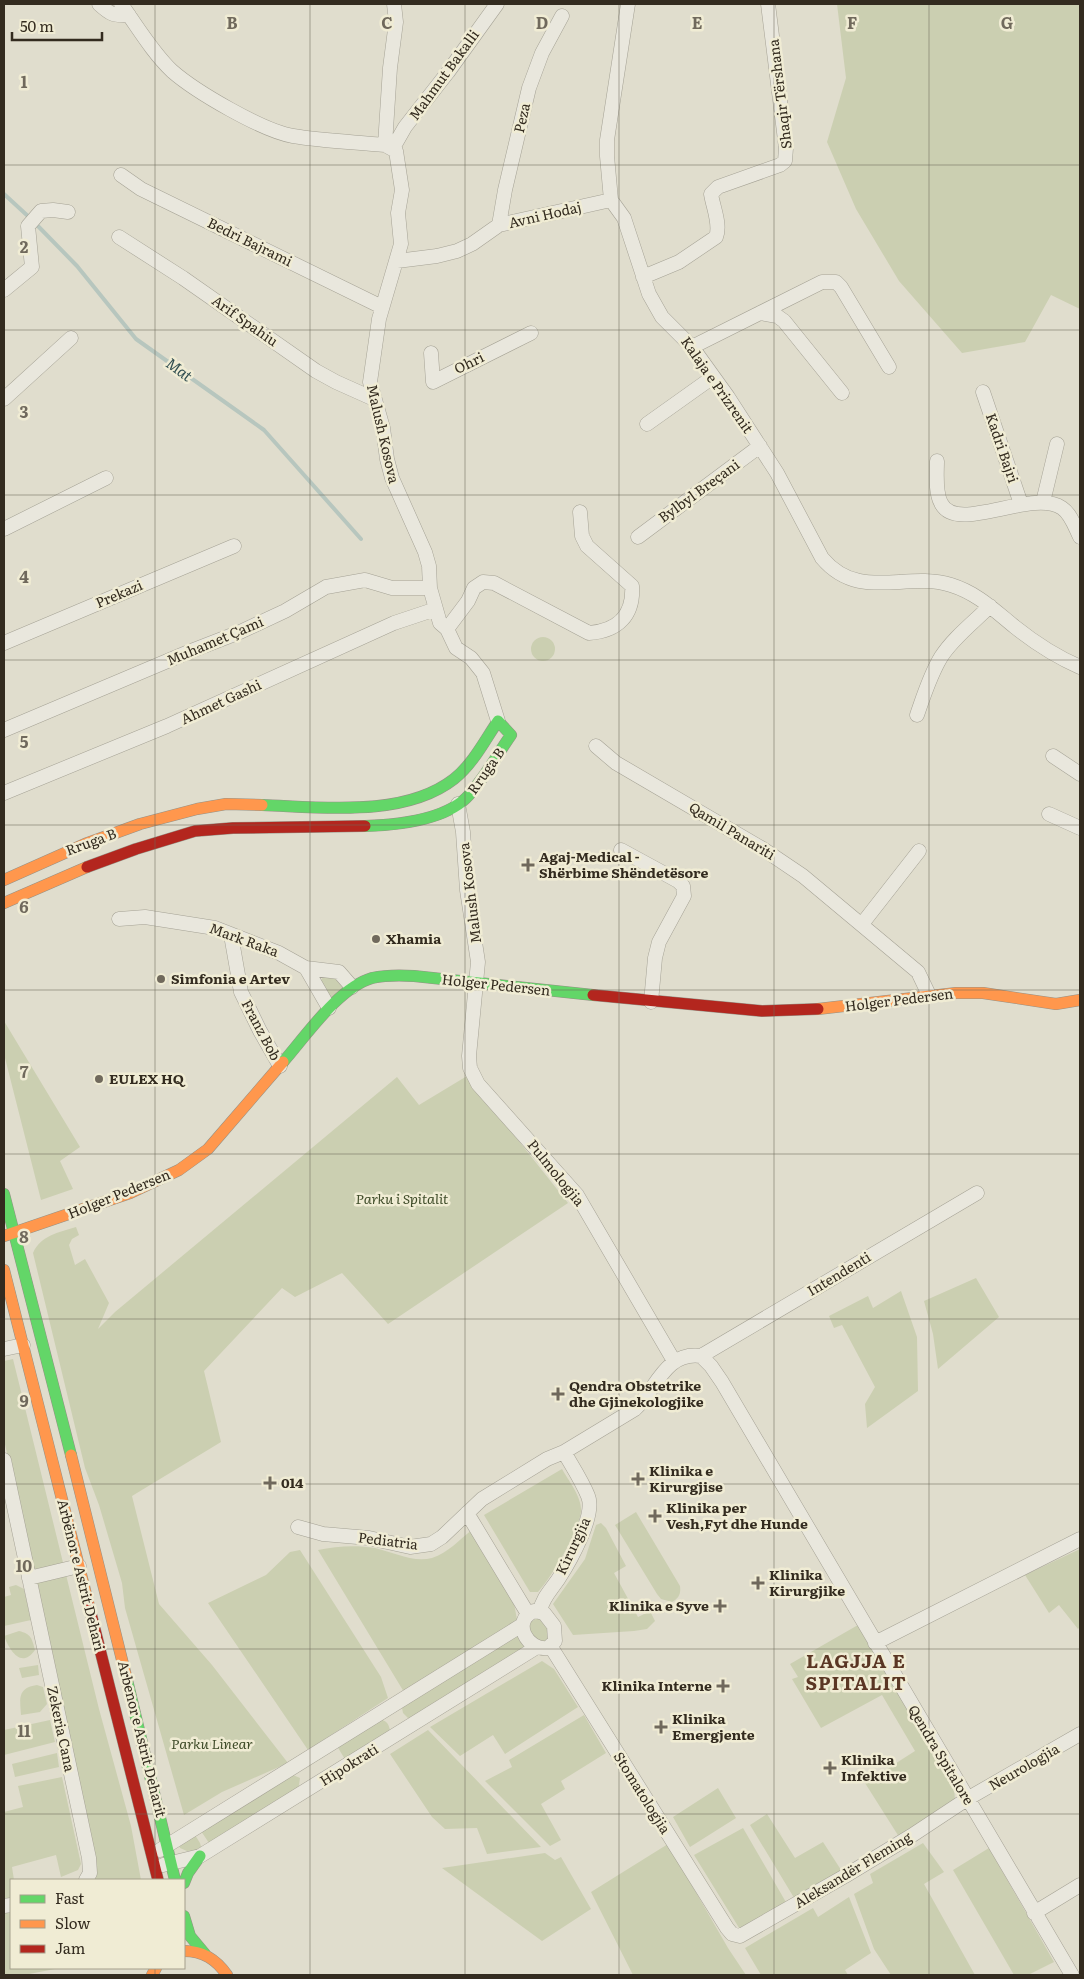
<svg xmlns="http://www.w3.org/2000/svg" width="1084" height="1979" viewBox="0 0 1084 1979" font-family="Literata,serif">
<rect width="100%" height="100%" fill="#e0ddcd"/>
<path fill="#cbcfb1" d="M837,4H1080V309L1051,295L1025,342L962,353L899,281L856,209L827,142L846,78Z
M531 649a12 12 0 1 1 24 0a12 12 0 1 1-24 0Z
M324,976H333L343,988L330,1000L319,983Z
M4,1021L80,1147L60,1161L73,1189L41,1200L4,1054Z
M467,1076L568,1203L388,1324L342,1273L295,1297L282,1288L204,1371L221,1442L132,1496L159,1604L212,1665L288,1763L222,1792L184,1815L125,1608L122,1583L99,1505L85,1468L33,1253C41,1235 58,1233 76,1227L79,1235L72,1239L69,1245L75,1265L85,1259L109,1303L98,1329L115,1312L397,1077L419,1105Z
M976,1278L999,1317L938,1369L933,1334L924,1301Z
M901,1291L917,1337L918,1391L867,1428L865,1404L875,1387L842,1325L834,1328L829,1316L868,1296L873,1308Z
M13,1359L99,1709L131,1826L141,1880H92L36,1580L4,1440V1361Z
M562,1469C568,1480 582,1497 581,1511C580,1530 551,1578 538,1592H530L484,1515Z
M636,1512L680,1586C681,1594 679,1598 672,1602L661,1599L657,1594L615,1525Z
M601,1523L606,1528L626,1566L614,1573L638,1617L650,1611L655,1621L647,1629L634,1631L573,1635L553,1604L585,1559L596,1525Z
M473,1529L513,1598L518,1625L404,1692L318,1550C337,1546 356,1545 375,1548C393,1552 413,1563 432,1558C448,1553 460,1539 473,1529Z
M1080,1549V1627L1078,1629L1059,1605L1049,1613L1025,1575Z
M300,1550L381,1677L388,1698L308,1750L208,1603L266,1575L290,1552Z
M16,1585L24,1589L31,1620L4,1626V1597L11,1595L9,1587Z
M539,1617L547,1621L549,1639L543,1643L530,1634L529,1623Z
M858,1625L954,1789L955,1800L901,1840L865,1783L915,1751L882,1695L821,1728L792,1679L798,1677L790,1664Z
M19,1631C31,1634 32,1638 35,1650C21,1670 9,1649 4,1636Z
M518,1634L528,1649L410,1720L403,1713L402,1708L404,1704Z
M542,1661L554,1669L578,1707L505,1754L493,1735L460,1756L430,1727Z
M38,1665L39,1675L22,1678L19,1668Z
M37,1685L43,1687L47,1704L40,1712L21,1715C20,1699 17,1688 37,1685Z
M584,1715L606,1753L561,1781L565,1789L541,1804L561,1840L550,1846L485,1781L512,1767L509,1760Z
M378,1719C386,1720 389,1723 390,1731L346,1761L337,1746Z
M50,1720L55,1742L4,1755V1730Z
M428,1730L541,1847L487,1854L477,1828L445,1829L432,1817L390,1754Z
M57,1753L59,1767L15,1777L12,1764Z
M293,1775L300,1778L298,1792L209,1843L201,1831Z
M62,1777L81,1864L78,1870L61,1877L56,1855L12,1867L14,1880H11V1899L4,1901V1812L23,1807L18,1786Z
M718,1788L736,1818L690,1847L673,1817Z
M767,1814L795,1858L823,1842L843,1873L796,1901L750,1825Z
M743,1828L787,1904L741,1931L694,1855Z
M195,1835L200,1843L202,1850L187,1851L180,1848L179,1844Z
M923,1843L944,1872L924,1884L975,1975H891L874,1949L854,1894L873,1883L870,1874Z
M668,1844L728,1948L746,1975H633L591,1892Z
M989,1848L1054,1962L1028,1975H1014L953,1870Z
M545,1853L555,1860L561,1857L591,1909L542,1941L442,1868Z
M849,1897L871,1953L845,1970L848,1975H761L745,1948L813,1908L818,1917Z
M11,1909V1968H60L24,1975H4V1911Z"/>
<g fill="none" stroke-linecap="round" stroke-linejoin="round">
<path stroke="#b7c6be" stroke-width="4" d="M4,194L30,218
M35,223L77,266L136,339L264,430L361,539"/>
<g stroke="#a5a295" stroke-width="15">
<path id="street" d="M99,4C110,14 113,16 129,15
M121,4C137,26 152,52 172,71C196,92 263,131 293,136C323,141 354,142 385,145L396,151L402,190L398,213L401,244L379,319L370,382L383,428L387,459L392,478L425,552L429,566L430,588L440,623L447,629L456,648L471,658L483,673L498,721
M628,4L607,140V156L611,200L624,218L649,294L662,317L692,347L728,397L777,473L822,558C859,602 905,571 951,585C977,593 994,610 1015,627C1035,643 1057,657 1080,667
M385,145L390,68L396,22L394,4
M393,148L405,127L448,72L497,4
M121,175L141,189L382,307
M499,225L505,190L529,88L542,53L562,16
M119,237L183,278L316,371L336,382L374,399
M397,261L437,256L457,251L472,244L499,225L611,200
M643,277L679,262L716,237C721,225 713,207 711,194L718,187L780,165L785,161L786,148L768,4
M4,290L32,267L28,226L41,211L53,210L68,212
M760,313L777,316L784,321L842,393
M692,347L822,282H836L841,287L889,367
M431,353L433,382L531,333
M983,392L1021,504
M4,399L71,338
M647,424L713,377
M937,461C937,474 935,492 941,503C956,535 1032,488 1062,508C1071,514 1075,527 1080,537
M1043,502L1057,444
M4,529L106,478
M638,537L760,446
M447,629L468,601L474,588L483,582L494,583L589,633C618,631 634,615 632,586L587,546L582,536L580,512
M4,643L234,546
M917,715C924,695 930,675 941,657C953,638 974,622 990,606
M4,730L191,651L240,632L285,611L326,587L365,580L392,588H430
M596,746L616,763L763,849L803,876L918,972L929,995
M1053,756L1080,774
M4,793L167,726L394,623L436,609
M458,804L463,832L467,890L478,962L469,1056L470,1068L478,1084L577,1195L674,1361
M1049,814L1080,828
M621,850L678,881L683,886L684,896L659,942L655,958L651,1002
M119,919L145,917L215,928L279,953L306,968
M862,924L919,851
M231,935L241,992L260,1031L280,1066
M329,1008L306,968L339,972L352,987
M4,1349L23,1345
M701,1356L711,1366L722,1382L1072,1975
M701,1356L977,1193
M4,1460L89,1858L90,1873L86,1880
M467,1513L528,1614
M298,1527L323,1534L369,1538L410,1547L431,1544L442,1537L482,1499L547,1459L564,1452L635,1409C656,1390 665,1351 701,1356
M29,1578L79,1566
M534,1611L544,1613L554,1626L555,1641L548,1648C527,1651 511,1621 534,1611Z
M540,1611C542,1598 552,1589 559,1578C570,1561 596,1515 588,1496C582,1481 572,1466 564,1452
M875,1643L1080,1539
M551,1647L727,1928L732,1934L740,1936L845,1876L911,1836L967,1799L1080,1734
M160,1850L522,1625
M163,1865L200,1856L537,1647
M4,1906L11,1905
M1034,1913L1080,1885"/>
</g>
<g stroke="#959186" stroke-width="12">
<path id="fast" d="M262,805C321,807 404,818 454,779C473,764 485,740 498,721L511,735C497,755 485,777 469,795C447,820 396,825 365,826
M283,1062C306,1036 338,988 372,978C386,975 400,975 414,976L593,995
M4,1194L71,1455
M127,1680L175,1880
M184,1883L188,1873L200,1856
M184,1916L190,1936L205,1954"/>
</g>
<g stroke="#959186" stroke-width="12">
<path id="slow" d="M4,880L85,844L140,824L197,809L226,804L262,805
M4,903L87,867
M818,1009L956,993H983L1056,1004L1080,1000
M4,1236L130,1193L179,1170L208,1149L283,1062
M4,1270L89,1606
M71,1455L127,1680
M184,1951C203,1951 216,1959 227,1975
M152,1975L156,1968"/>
</g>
<g stroke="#959186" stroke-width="12">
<path id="jam" d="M87,867L136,849L195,831L233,828L365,826
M593,995L762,1011L818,1009
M89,1606L158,1880"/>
</g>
<use href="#street" stroke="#e9e7dd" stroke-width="14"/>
<use href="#fast" stroke="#63d668" stroke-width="11"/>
<use href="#slow" stroke="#ff974d" stroke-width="11"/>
<use href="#jam" stroke="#b3261e" stroke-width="11"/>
</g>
<path fill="none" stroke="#70695c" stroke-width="1" stroke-opacity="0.55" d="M155,4V1880M310,4V1975M465,4V1975M619,4V1975M774,4V1975M929,4V1975M4,165H1080M4,330H1080M4,495H1080M4,660H1080M4,825H1080M4,990H1080M4,1154H1080M4,1319H1080M4,1484H1080M4,1649H1080M4,1814H1080M155,1968V1975"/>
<g fill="#70695c" stroke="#f0ecd4" stroke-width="2">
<path d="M525.5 857.5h5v5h5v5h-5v5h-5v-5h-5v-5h5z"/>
<circle cx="376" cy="939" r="5"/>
<circle cx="161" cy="979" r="5"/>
<circle cx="99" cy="1079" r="5"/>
<path d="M555.5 1386.5h5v5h5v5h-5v5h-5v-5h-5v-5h5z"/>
<path d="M635.5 1471.5h5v5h5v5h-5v5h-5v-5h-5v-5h5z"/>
<path d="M267.5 1475.5h5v5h5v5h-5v5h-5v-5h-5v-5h5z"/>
<path d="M652.5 1508.5h5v5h5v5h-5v5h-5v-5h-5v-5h5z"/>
<path d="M755.5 1575.5h5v5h5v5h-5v5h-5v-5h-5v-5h5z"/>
<path d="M717.5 1598.5h5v5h5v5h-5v5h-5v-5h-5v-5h5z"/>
<path d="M720.5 1678.5h5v5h5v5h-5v5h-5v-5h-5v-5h5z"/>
<path d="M658.5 1719.5h5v5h5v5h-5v5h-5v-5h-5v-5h5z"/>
<path d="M827.5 1760.5h5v5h5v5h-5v5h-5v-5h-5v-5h5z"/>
</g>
<g text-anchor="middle" stroke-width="5" stroke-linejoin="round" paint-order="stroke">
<g font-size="14" fill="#332b1f" stroke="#f0ecd4">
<text transform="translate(444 75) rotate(-54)" y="5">Mahmut Bakalli</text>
<text transform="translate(780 94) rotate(-97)" y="5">Shaqir Tërshana</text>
<text transform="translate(522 118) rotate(-77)" y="5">Peza</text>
<text transform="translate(545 215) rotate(-13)" y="5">Avni Hodaj</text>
<text transform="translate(250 242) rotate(26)" y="5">Bedri Bajrami</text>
<text transform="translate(245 321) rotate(35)" y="5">Arif Spahiu</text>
<text transform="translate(469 363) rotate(-26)" y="5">Ohri</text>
<text transform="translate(717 385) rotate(55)" y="5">Kalaja e Prizrenit</text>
<text transform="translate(383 434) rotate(77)" y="5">Malush Kosova</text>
<text transform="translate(1002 448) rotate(71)" y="5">Kadri Bajri</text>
<text transform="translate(699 491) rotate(-36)" y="5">Bylbyl Breçani</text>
<text transform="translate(119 594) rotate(-23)" y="5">Prekazi</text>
<text transform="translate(215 641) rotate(-23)" y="5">Muhamet Çami</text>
<text transform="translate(221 702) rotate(-25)" y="5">Ahmet Gashi</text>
<text transform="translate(486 771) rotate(-55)" y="5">Rruga B</text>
<text transform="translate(732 831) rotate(31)" y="5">Qamil Panariti</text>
<text transform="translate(91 842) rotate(-20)" y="5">Rruga B</text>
<text transform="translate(470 893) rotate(-97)" y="5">Malush Kosova</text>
<text transform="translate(244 940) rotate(20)" y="5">Mark Raka</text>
<text transform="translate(496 985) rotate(6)" y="5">Holger Pedersen</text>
<text transform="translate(899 1000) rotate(-7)" y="5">Holger Pedersen</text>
<text transform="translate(261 1030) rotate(62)" y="5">Franz Bob</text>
<text transform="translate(556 1173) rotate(51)" y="5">Pulmologjia</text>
<text transform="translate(119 1194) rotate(-22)" y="5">Holger Pedersen</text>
<text transform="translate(839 1274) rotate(-31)" y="5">Intendenti</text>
<text transform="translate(388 1541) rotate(7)" y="5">Pediatria</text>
<text transform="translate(573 1546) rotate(-65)" y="5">Kirurgjia</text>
<text transform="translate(81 1575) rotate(76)" y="5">Arbënor e Astrit Dehari</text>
<text transform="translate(61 1729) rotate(78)" y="5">Zekeria Cana</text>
<text transform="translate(142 1739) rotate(76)" y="5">Arbenor e Astrit Deharit</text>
<text transform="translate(941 1755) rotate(59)" y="5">Qendra Spitalore</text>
<text transform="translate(349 1765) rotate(-32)" y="5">Hipokrati</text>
<text transform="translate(1024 1767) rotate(-30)" y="5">Neurologjia</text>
<text transform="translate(642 1793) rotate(58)" y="5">Stomatologjia</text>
<text transform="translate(853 1870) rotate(-31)" y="5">Aleksandër Fleming</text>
</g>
<g font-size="14" font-weight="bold" fill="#332b1f" stroke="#f0ecd4" text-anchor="start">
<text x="539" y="862">Agaj-Medical -<tspan x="539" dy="16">Shërbime Shëndetësore</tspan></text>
<text x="386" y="944">Xhamia</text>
<text x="171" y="984">Simfonia e Artev</text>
<text x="109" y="1084">EULEX HQ</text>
<text x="569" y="1391">Qendra Obstetrike<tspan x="569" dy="16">dhe Gjinekologjike</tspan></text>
<text x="649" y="1476">Klinika e<tspan x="649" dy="16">Kirurgjise</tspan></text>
<text x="281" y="1488">014</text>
<text x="666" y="1513">Klinika per<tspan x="666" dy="16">Vesh,Fyt dhe Hunde</tspan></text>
<text x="769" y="1580">Klinika<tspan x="769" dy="16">Kirurgjike</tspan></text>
<text x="709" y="1611" text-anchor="end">Klinika e Syve</text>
<text x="712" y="1691" text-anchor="end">Klinika Interne</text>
<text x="672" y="1724">Klinika<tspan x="672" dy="16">Emergjente</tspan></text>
<text x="841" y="1765">Klinika<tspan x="841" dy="16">Infektive</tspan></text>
</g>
<g font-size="14" font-style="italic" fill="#3f4c29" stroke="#f0ecd4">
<text x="402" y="1204">Parku i Spitalit</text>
<text x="212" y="1749">Parku Linear</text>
</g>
<g font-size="15" font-style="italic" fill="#314e50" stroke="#f0ecd4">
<text transform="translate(179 370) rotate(36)" y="5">Mat</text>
</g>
<g font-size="19" font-weight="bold" letter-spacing="1" fill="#5a3624" stroke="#f0ecd4">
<text x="856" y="1668">LAGJJA E<tspan x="856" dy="22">SPITALIT</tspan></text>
</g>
</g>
<g font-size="16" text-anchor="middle" font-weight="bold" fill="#70695c" stroke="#f0ecd4" stroke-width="5" stroke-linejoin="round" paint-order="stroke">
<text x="232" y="29">B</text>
<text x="387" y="29">C</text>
<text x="542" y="29">D</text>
<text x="697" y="29">E</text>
<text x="852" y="29">F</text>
<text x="1007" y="29">G</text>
<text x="24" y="88">1</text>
<text x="24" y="253">2</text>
<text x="24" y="418">3</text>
<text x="24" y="583">4</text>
<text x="24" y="748">5</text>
<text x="24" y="913">6</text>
<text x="24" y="1078">7</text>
<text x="24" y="1243">8</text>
<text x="24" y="1407">9</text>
<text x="24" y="1572">10</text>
<text x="24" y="1737">11</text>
</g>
<rect width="1084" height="1979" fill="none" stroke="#332b1f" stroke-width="10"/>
<rect x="10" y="1879" width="175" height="90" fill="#f0ecd4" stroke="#a49f8c"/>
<rect x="20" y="1895" width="25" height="8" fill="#63d668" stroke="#a49f8c"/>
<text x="55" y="1904" font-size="15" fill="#332b1f">Fast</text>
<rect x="20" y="1920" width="25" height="8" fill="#ff974d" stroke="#a49f8c"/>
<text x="55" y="1929" font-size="15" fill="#332b1f">Slow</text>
<rect x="20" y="1945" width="25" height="8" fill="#b3261e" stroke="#a49f8c"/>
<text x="55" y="1954" font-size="15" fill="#332b1f">Jam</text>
<path d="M12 32v8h90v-8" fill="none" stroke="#332b1f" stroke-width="2.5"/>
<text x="20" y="32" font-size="15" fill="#332b1f" stroke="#f0ecd4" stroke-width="4" paint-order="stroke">50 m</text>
</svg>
